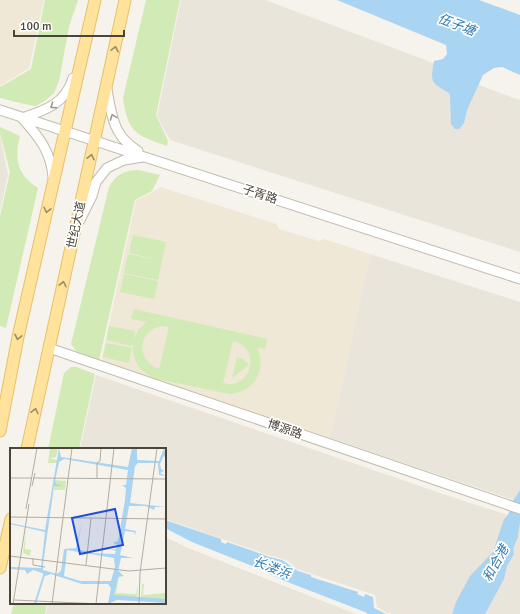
<svg xmlns="http://www.w3.org/2000/svg" width="520" height="614" viewBox="0 0 520 614" font-family="Signika,'Noto Sans SC',sans-serif">
<rect width="100%" height="100%" fill="#f6f3ec"/>
<path fill="#eae5da" d="M181,0H265L423,59L484,87L520,100V252L170,140L157,116Z
M0,134L8,175L0,211Z
M370,254L520,302V502L330,438Z
M96,375L455,498L520,519V614H394L387,613L377,607L375,595L297,569L288,561L280,558L268,555L165,519V449H80Z
M165,537L188,548L356,614H46L48,603H165Z"/>
<path fill="#efe8d6" d="M0,0H44L29,68L2,85H0Z
M161,187L276,224L279,229L319,241L324,239L370,254L330,438L101,361L136,201Z"/>
<path fill="#d2eab5" fill-rule="evenodd" d="M45,0H78L69,27L59,81L54,93L46,100L36,106L24,104L0,98V86H2L31,69Z
M146,0H180L156,115L168,141L167,146C136,135 128,133 123,98Z
M0,127L20,136C16,150 15,166 26,178C29,182 34,185 38,188L6,328L0,326V216L10,172L0,133Z
M138,170L160,175L152,191L135,200L99,361L76,351L71,344L109,187C117,174 123,171 138,170Z
M133,235L166,242L162,261L129,253Z
M128,254L162,261L158,280L124,273Z
M124,274L158,281L154,299L120,292Z
M134,309L268,339L265,349L257,347C267,369 255,392 230,394L156,379C140,373 131,359 133,342L132,346L106,340L109,326L135,331L134,340L138,330L146,322L131,319ZM161,326L169,327L159,369C136,361 137,331 161,326ZM233,341C262,347 252,391 223,383Z
M106,343L132,348L129,363L103,357Z
M237,357L243,359L249,365L232,378Z
M71,367H76L95,374L79,449H48L64,373Z
M14,603H47L45,614H11Z"/>
<path fill="#a9d4f2" d="M337,0H479L520,15V75L502,67L494,68L483,75L467,110L464,123L459,129H455L451,124L450,96L449,93C431,82 430,83 434,61L443,59L447,54L446,45Z
M520,490V523L518,534V537L513,549L514,554L507,566L504,579L485,614H452L456,602L470,576L493,552L504,519C510,514 510,508 513,501C515,497 518,494 520,490Z
M165,520L221,539V542L226,544L227,542L270,557L282,560L298,571L311,575V577L358,592L357,594L364,597L365,594L373,597L374,608L386,614H368L365,612L285,581L257,568L192,542L165,528Z"/>
<g fill="none" stroke-linecap="round" stroke-linejoin="round">
<g stroke="#c2bbae" stroke-width="11">
<path id="minor" d="M107,89C109,102 112,123 120,134C124,141 132,147 138,151
M0,110L520,279
M22,118C46,110 65,104 73,78
M23,119C39,137 51,152 53,177
M80,220L92,196L96,182L107,168L124,160L143,157
M49,348L520,509"/>
</g>
<g stroke="#e6c16a" stroke-width="13">
<path id="major" d="M0,431L18,337L95,0
M27,449L125,0
M0,568L11,519"/>
</g>
<use href="#minor" stroke="#fff" stroke-width="9"/>
<use href="#major" stroke="#ffe39c" stroke-width="11"/>
</g>
<defs><path id="oneway-chevron" d="M-2-3.5L2.5 0L-2 3.5" fill="none" stroke-width="1.6" stroke-linecap="round" stroke-linejoin="round"/></defs>
<g stroke="#9c8c66">
<use href="#oneway-chevron" transform="translate(115 49) rotate(-78)"/>
<use href="#oneway-chevron" transform="translate(91 157) rotate(-78)"/>
<use href="#oneway-chevron" transform="translate(47 210) rotate(103)"/>
<use href="#oneway-chevron" transform="translate(63 284) rotate(-78)"/>
<use href="#oneway-chevron" transform="translate(18 337) rotate(102)"/>
<use href="#oneway-chevron" transform="translate(35 411) rotate(-77)"/>
</g>
<g stroke="#9c9892">
<use href="#oneway-chevron" transform="translate(53 106) rotate(146)"/>
<use href="#oneway-chevron" transform="translate(113 117) rotate(-110)"/>
</g>
<g text-anchor="middle" stroke-width="3.5" stroke-linejoin="round" paint-order="stroke">
<g font-size="12" fill="#4b4439" stroke="#fff">
<text transform="translate(260 194) rotate(18)" y="4">子胥路</text>
<text transform="translate(76 225) rotate(-78)" y="4">世纪大道</text>
<text transform="translate(285 429) rotate(19)" y="4">博源路</text>
</g>
<g font-size="13" font-style="italic" fill="#2e7ab2" stroke="#fff">
<text transform="translate(457 24) rotate(21)" y="5">伍子塘</text>
<text transform="translate(495 563) rotate(-61)" y="5">和合港</text>
<text transform="translate(272 567) rotate(21)" y="5">长溇浜</text>
</g>
</g>
<g transform="translate(10 448)">
<rect width="156" height="156" fill="#f6f3ec"/>
<path d="M40,0H48L46,9L40,10L47,12V15H38ZM45,32L56,33L55,42H44ZM16,80L15,101L21,102L20,108L13,105ZM108,123L120,125L110,124L106,145L126,146L128,137L127,150L104,148ZM132,136H134L133,147L156,145V151H131Z" fill="#d2eab5"/>
<path d="M49,0L51,9L118,19L122,0H127V12L149,13L154,0L156,8L153,9L150,16L151,21L154,23L150,25L156,28L149,27L148,15H128L125,18L120,55L156,59H145L144,62L136,58H119L115,81L126,83L125,87L124,84L115,83L110,107L123,110H111L108,123L114,128L108,129L104,147L156,151V155L107,152L98,156L101,140L98,136H72L41,126L35,128L32,125L23,122L17,126L15,122L0,121L1,119L31,120L35,84L0,76V75L35,82ZM54,11L118,22L116,37H112L116,40L115,52L108,93L103,95L108,97L106,101H101L106,103L105,106L82,105L67,101L72,74L66,100L54,101L51,123L47,126L33,122V117L44,38H53L46,36L45,33L49,14ZM57,102L104,110L105,119L101,133H70L54,128Z" fill="#a9d4f2" fill-rule="evenodd"/>
<path fill="none" stroke="#a9d4f2" stroke-width="2" d="M25,156L34,127"/>
<path fill="none" stroke="#b2ada4" stroke-width="1" d="M0,30H21M23,30L156,31M87,30V15L90,13L91,0M22,38L25,25M16,61L27,0M0,69L156,71M0,108L119,123L156,120M23,110V117L35,119M76,117L81,70M4,152L90,156M3,156L19,56M42,156L62,0M86,156L104,0M129,156L130,125L147,0"/>
<path fill="#1d4ed8" fill-opacity="0.15" stroke="#1d4ed8" stroke-width="2" d="M105,61L113,97L70,106L62,70Z"/>
<rect width="156" height="156" fill="none" stroke="#4b4439" stroke-width="2"/>
</g>
<path d="M14 30v6h110v-6" fill="none" stroke="#4b4439" stroke-width="2"/>
<text x="20" y="30" font-size="12" fill="#4b4439" stroke="#ffffff" stroke-width="3" paint-order="stroke">100 m</text>
</svg>
